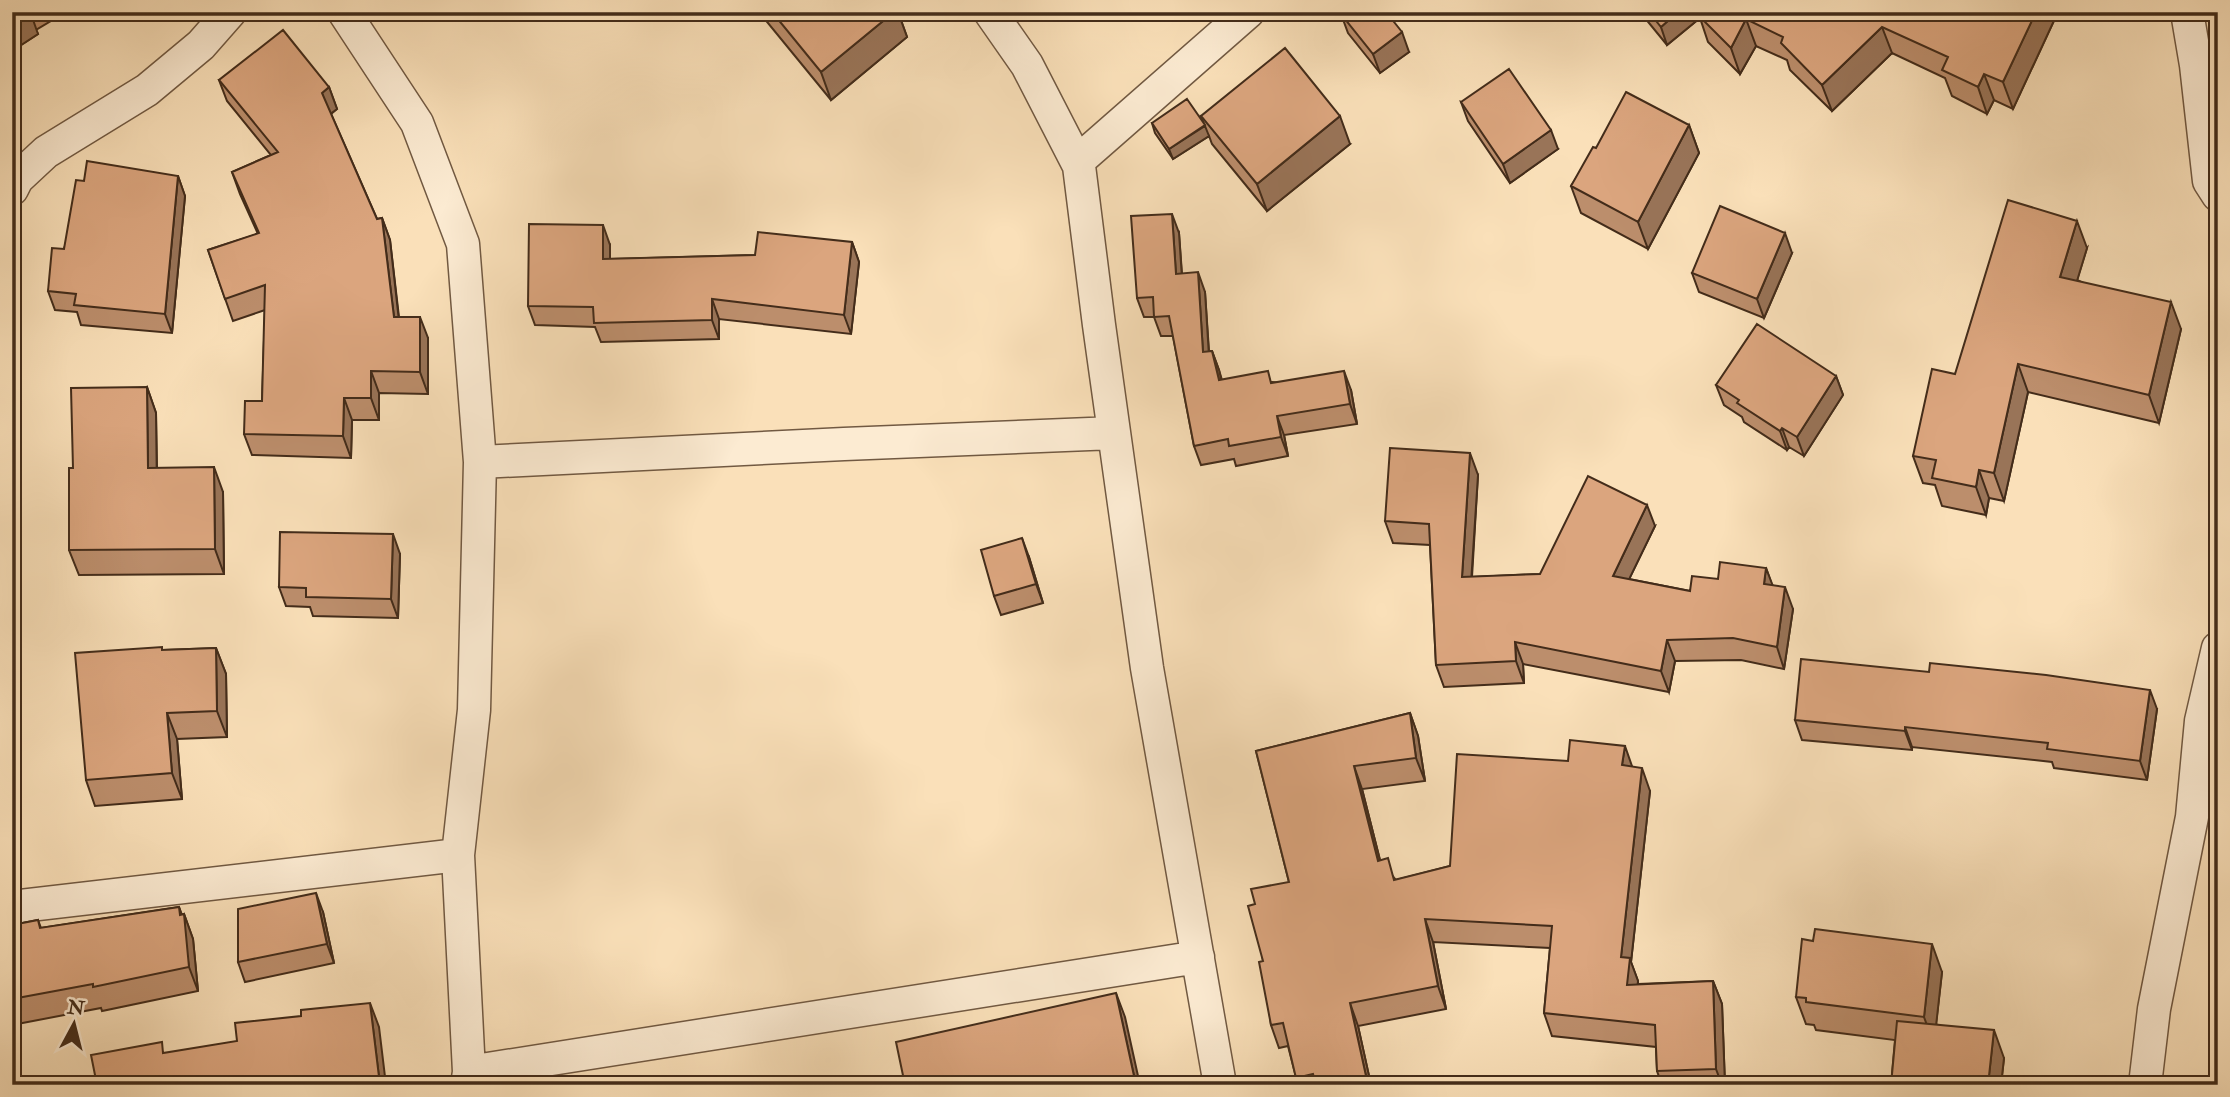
<svg xmlns="http://www.w3.org/2000/svg" width="2230" height="1097" viewBox="0 0 2230 1097" font-family="'IM FELL Double Pica',serif">
<rect width="100%" height="100%" fill="#fae0b9"/>
<filter id="stains"><feTurbulence type="fractalNoise" baseFrequency=".00286" numOctaves="4"/><feColorMatrix values="0 0 0 0 .2 0 0 0 0 .09 0 0 0 0 .02 0 0 0 .5 -.17"/></filter>
<radialGradient id="worn" r=".72"><stop offset=".6" stop-color="#630" stop-opacity="0"/><stop offset="1" stop-color="#630" stop-opacity=".3"/></radialGradient>
<g fill="none" stroke-linecap="round" stroke-linejoin="round">
<g stroke="#715942" stroke-width="35">
<path id="street" d="M344,12L417,123L463,244L480,462L474,710L458,855L469,1072L467,1085
M990,12L1027,65L1079,166L1099,325L1147,668L1220,1085
M2187,12L2196,65L2209,181L2218,195
M1077,162L1248,12
M12,189L17,179L46,152L147,90L201,45L230,12
M480,462L844,444L1114,433
M12,907L458,855
M469,1072L1198,957
M2145,1085L2154,1009L2192,817L2201,721L2218,648"/>
</g>
<use href="#street" stroke="#fcebd2" stroke-width="32"/>
</g>
<path fill="#bc8e6c" stroke="#432c1a" stroke-width="2" d="M12,12H66L36,30L38,34L12,51Z
M761,12H898L907,37L831,100L763,17Z
M1640,12H2058L2013,109L1994,100L1987,114L1952,96L1945,78L1892,53L1832,111L1790,70L1787,60L1756,46L1740,74L1708,42L1700,18L1667,45Z
M1341,14L1409,52L1380,73L1348,33Z
M219,80L329,87L337,109L331,114L377,219L382,218L390,240L399,317L428,338V394L379,393V420H352L351,458L252,455L244,434L262,401L265,310L233,321L208,250L258,234L240,194L232,172L271,155L227,101Z
M1461,102L1558,149L1510,183L1468,121Z
M1201,116L1350,144L1267,211L1212,144L1209,136L1173,159L1155,133L1152,123L1204,124Z
M1689,125L1699,153L1648,249L1581,213L1571,186L1596,148Z
M178,176L185,196L172,333L81,325L77,312L55,310L48,291L64,249L84,181Z
M1179,233L1182,274L1205,292L1209,351H1212L1219,370L1222,380L1272,382L1351,390L1357,424L1284,435L1288,456L1236,466L1234,459L1201,465L1194,446L1173,336H1161L1154,317H1144L1137,298Z
M852,242L859,262L851,334L719,319V339L601,342L595,327L535,325L528,306L610,245V259L755,255Z
M2087,248L2077,280L2181,329L2159,423L2028,392L2004,501L1989,498L1986,515L1942,506L1935,485L1923,483L1913,456L1955,374Z
M1792,253L1764,318L1699,292L1692,273Z
M1836,376L1843,395L1804,456L1789,447L1787,450L1744,422L1742,417L1724,405L1716,385Z
M147,387L156,413L157,468L223,492L224,574L79,575L69,550L73,468Z
M1478,475L1472,577L1540,574L1655,526L1629,579L1690,591L1718,579L1766,568L1772,585L1793,609L1784,669L1741,660L1675,661L1669,692L1523,664L1524,683L1444,687L1436,665L1430,545L1393,543L1385,521Z
M400,554L398,618L313,616L310,607L286,606L279,587Z
M1029,557L1043,603L1001,615L994,596Z
M216,648L226,674L227,737L177,739L182,799L95,806L86,780L163,650Z
M2157,709L2147,780L2054,768L2052,762L1912,747V750L1802,740L1795,720Z
M1410,713L1418,736L1425,781L1362,789L1380,860L1396,880L1450,866L1632,767L1650,791L1631,962L1638,981V984L1713,981L1722,1004L1725,1085H1662L1657,1071L1656,1047L1552,1036L1544,1013L1550,948L1433,942L1446,1009L1358,1026L1371,1085H1298L1288,1046L1279,1048L1271,1025L1263,961L1255,904L1289,882L1256,751Z
M179,907L182,915L184,914L193,939L198,991L102,1011L101,1008L12,1025V925L38,920L41,928Z
M323,912L334,963L245,982L238,962Z
M1942,972L1936,1024L2004,1058L2001,1085H1891L1895,1040L1816,1030L1814,1025L1806,1024L1796,997Z"/>
<path fill="#997458" stroke="#432c1a" stroke-width="2" d="M894,12H898L907,37L831,100L821,72Z
M1114,12H1126L1117,19Z
M1678,12H1707L1699,16L1700,18L1667,45L1661,27Z
M2036,12H2058L2013,109L2003,82Z
M31,14L38,34L12,51V27Z
M1746,19L1756,46L1740,74L1731,48Z
M1882,27L1892,53L1832,111L1822,85Z
M1402,32L1409,52L1380,73L1373,54Z
M1984,74L1994,100L1987,114L1978,87Z
M329,87L337,109L329,115L322,93Z
M1340,116L1350,144L1267,211L1257,184Z
M1689,125L1699,153L1648,249L1638,222Z
M1205,126L1209,136L1173,159L1169,149Z
M1551,130L1558,149L1510,183L1503,164Z
M178,176L185,196L172,333L165,314Z
M1172,214L1179,233L1183,293L1176,274Z
M382,218L390,240L401,339L394,317Z
M2077,221L2087,248L2070,304L2060,277Z
M603,225L610,245V278L603,259Z
M1785,233L1792,253L1764,318L1757,299Z
M852,242L859,262L851,334L844,315Z
M1198,272L1205,292L1210,372L1203,352Z
M712,299L719,319V339L712,320Z
M2171,302L2181,329L2159,423L2149,395Z
M420,317L428,338V394L420,372Z
M1212,351L1219,370L1226,400L1219,380Z
M2018,364L2028,392L2004,501L1994,473Z
M371,371L379,393V420L371,398Z
M1344,371L1351,390L1357,424L1350,404Z
M1836,376L1843,395L1804,456L1797,437Z
M147,387L156,413L157,493L148,468Z
M344,398L352,420L351,458L343,436Z
M1277,416L1284,435L1288,456L1281,437Z
M1782,428L1789,447L1787,450L1780,431Z
M1470,453L1478,475L1470,599L1462,577Z
M214,467L223,492L224,574L215,549Z
M1979,470L1989,498L1986,515L1976,487Z
M1647,505L1655,526L1620,598L1613,576Z
M393,534L400,554L398,618L391,599Z
M1022,538L1029,557L1043,603L1036,584Z
M1766,568L1774,589L1764,584Z
M1785,587L1793,609L1784,669L1777,647Z
M1667,640L1675,661L1669,692L1661,671Z
M1515,642L1523,664L1524,683L1516,661Z
M216,648L226,674L227,737L217,711Z
M2150,690L2157,709L2147,780L2140,761Z
M167,713L177,739L182,799L172,773Z
M1410,713L1418,736L1425,781L1416,758Z
M1905,727L1912,747V750L1905,731Z
M1625,746L1633,769L1622,765Z
M1354,766L1362,789L1386,884L1378,861Z
M1642,768L1650,791L1631,962L1638,981L1635,1008L1627,985L1621,957Z
M316,893L323,912L334,963L327,944Z
M179,907L185,925L184,914L193,939L198,991L189,967Z
M1425,919L1433,942L1446,1009L1438,986Z
M1932,944L1942,972L1934,1044L1924,1017Z
M1713,981L1722,1004L1725,1085H1722L1716,1069Z
M1116,993L1125,1017L1140,1085H1136Z
M370,1003L379,1027L386,1085H380Z
M1350,1003L1358,1026L1371,1085H1368Z
M1994,1030L2004,1058L2001,1085H1988Z"/>
<path fill="#dba57e" stroke="#432c1a" stroke-width="2" d="M12,12H29L31,14L12,27Z
M772,12H894L821,72Z
M1343,12H1386L1402,32L1373,54L1341,14Z
M1649,12H1678L1661,27Z
M1702,12H2036L2003,82L1984,74L1978,87L1942,70L1948,57L1882,27L1822,85L1781,43L1783,37L1746,19L1731,48L1699,16Z
M283,30L329,87L322,93L377,219L382,218L394,317H420V372L371,371V398H344L343,436L244,434L245,401H262L265,285L225,299L208,250L259,233L232,172L278,152L219,80Z
M1285,48L1340,116L1257,184L1201,116Z
M1509,69L1551,130L1503,164L1461,102Z
M1626,92L1689,125L1638,222L1571,186L1593,147L1596,148Z
M1187,99L1205,125L1169,149L1152,123Z
M87,161L178,176L165,314L74,305L76,294L48,291L52,248L64,249L76,180L84,181Z
M2008,200L2077,221L2060,277L2171,302L2149,395L2018,364L1994,473L1979,470L1976,487L1932,478L1936,460L1913,456L1932,369L1955,374Z
M1720,206L1785,233L1757,299L1692,273Z
M1172,214L1176,274L1198,272L1203,352L1212,351L1219,380L1268,371L1271,383L1344,371L1350,404L1277,416L1281,437L1229,446L1228,439L1194,446L1169,316L1154,317L1153,297L1137,298L1131,216Z
M529,224L603,225V259L755,255L758,232L852,242L844,315L712,299V320L594,323L593,307L528,306Z
M1757,324L1836,376L1797,437L1782,428L1780,431L1737,403L1739,400L1716,385Z
M147,387L148,468L214,467L215,549L69,550V468H73L71,388Z
M1390,448L1470,453L1462,577L1540,574L1588,476L1647,505L1613,576L1690,591L1692,576L1718,579L1720,562L1766,568L1764,584L1785,587L1777,647L1733,638L1667,640L1661,671L1515,642L1516,661L1436,665L1429,524L1385,521Z
M280,532L393,534L391,599L306,597V588L279,587Z
M1022,538L1036,584L994,596L981,550Z
M162,647V650L216,648L217,711L167,713L172,773L86,780L75,653Z
M1801,659L1929,672L1930,663L2046,675L2150,690L2140,761L2047,749L2048,743L1905,727V731L1795,720Z
M1410,713L1416,758L1354,766L1378,861L1388,858L1394,880L1450,866L1457,754L1568,761L1570,740L1625,746L1622,765L1642,768L1621,957L1630,958L1627,985L1713,981L1716,1069L1657,1071L1655,1025L1544,1013L1552,926L1425,919L1438,986L1350,1003L1368,1085H1316L1313,1074L1296,1078L1283,1023L1271,1025L1259,962L1263,961L1248,906L1255,904L1251,889L1289,882L1256,751Z
M316,893L327,944L238,962V909Z
M179,907L180,915L184,914L189,967L93,987V984L12,999V925L38,920L40,928Z
M1815,929L1932,944L1924,1017L1806,1002V998L1796,997L1802,939L1813,941Z
M1116,993L1136,1085H905L896,1042Z
M370,1003L380,1085H97L91,1055L162,1042L163,1053L237,1041L235,1023L301,1016V1010Z
M1897,1021L1994,1030L1988,1085H1891Z
M756,1078L757,1085H698V1084Z
M642,1083V1085H578V1084Z"/>
<rect width="2230" height="1097" fill="none" stroke="#fae0b9" stroke-width="42"/>
<rect x="14" y="14" width="2202" height="1069" fill="none" stroke="#432c1a" stroke-width="3.5"/>
<rect x="21" y="21" width="2188" height="1055" fill="none" stroke="#432c1a" stroke-width="2"/>
<g transform="translate(74 1024) rotate(7)" stroke="#fcebd2" stroke-width="5" paint-order="stroke">
<path d="M0-5L12 26L0 18L-12 26Z" fill="#432c1a"/>
<text y="-10" font-size="19" font-weight="bold" text-anchor="middle" fill="#432c1a">N</text>
</g>
<rect width="100%" height="100%" filter="url(#stains)"/>
<rect width="100%" height="100%" fill="url(#worn)"/>
</svg>
